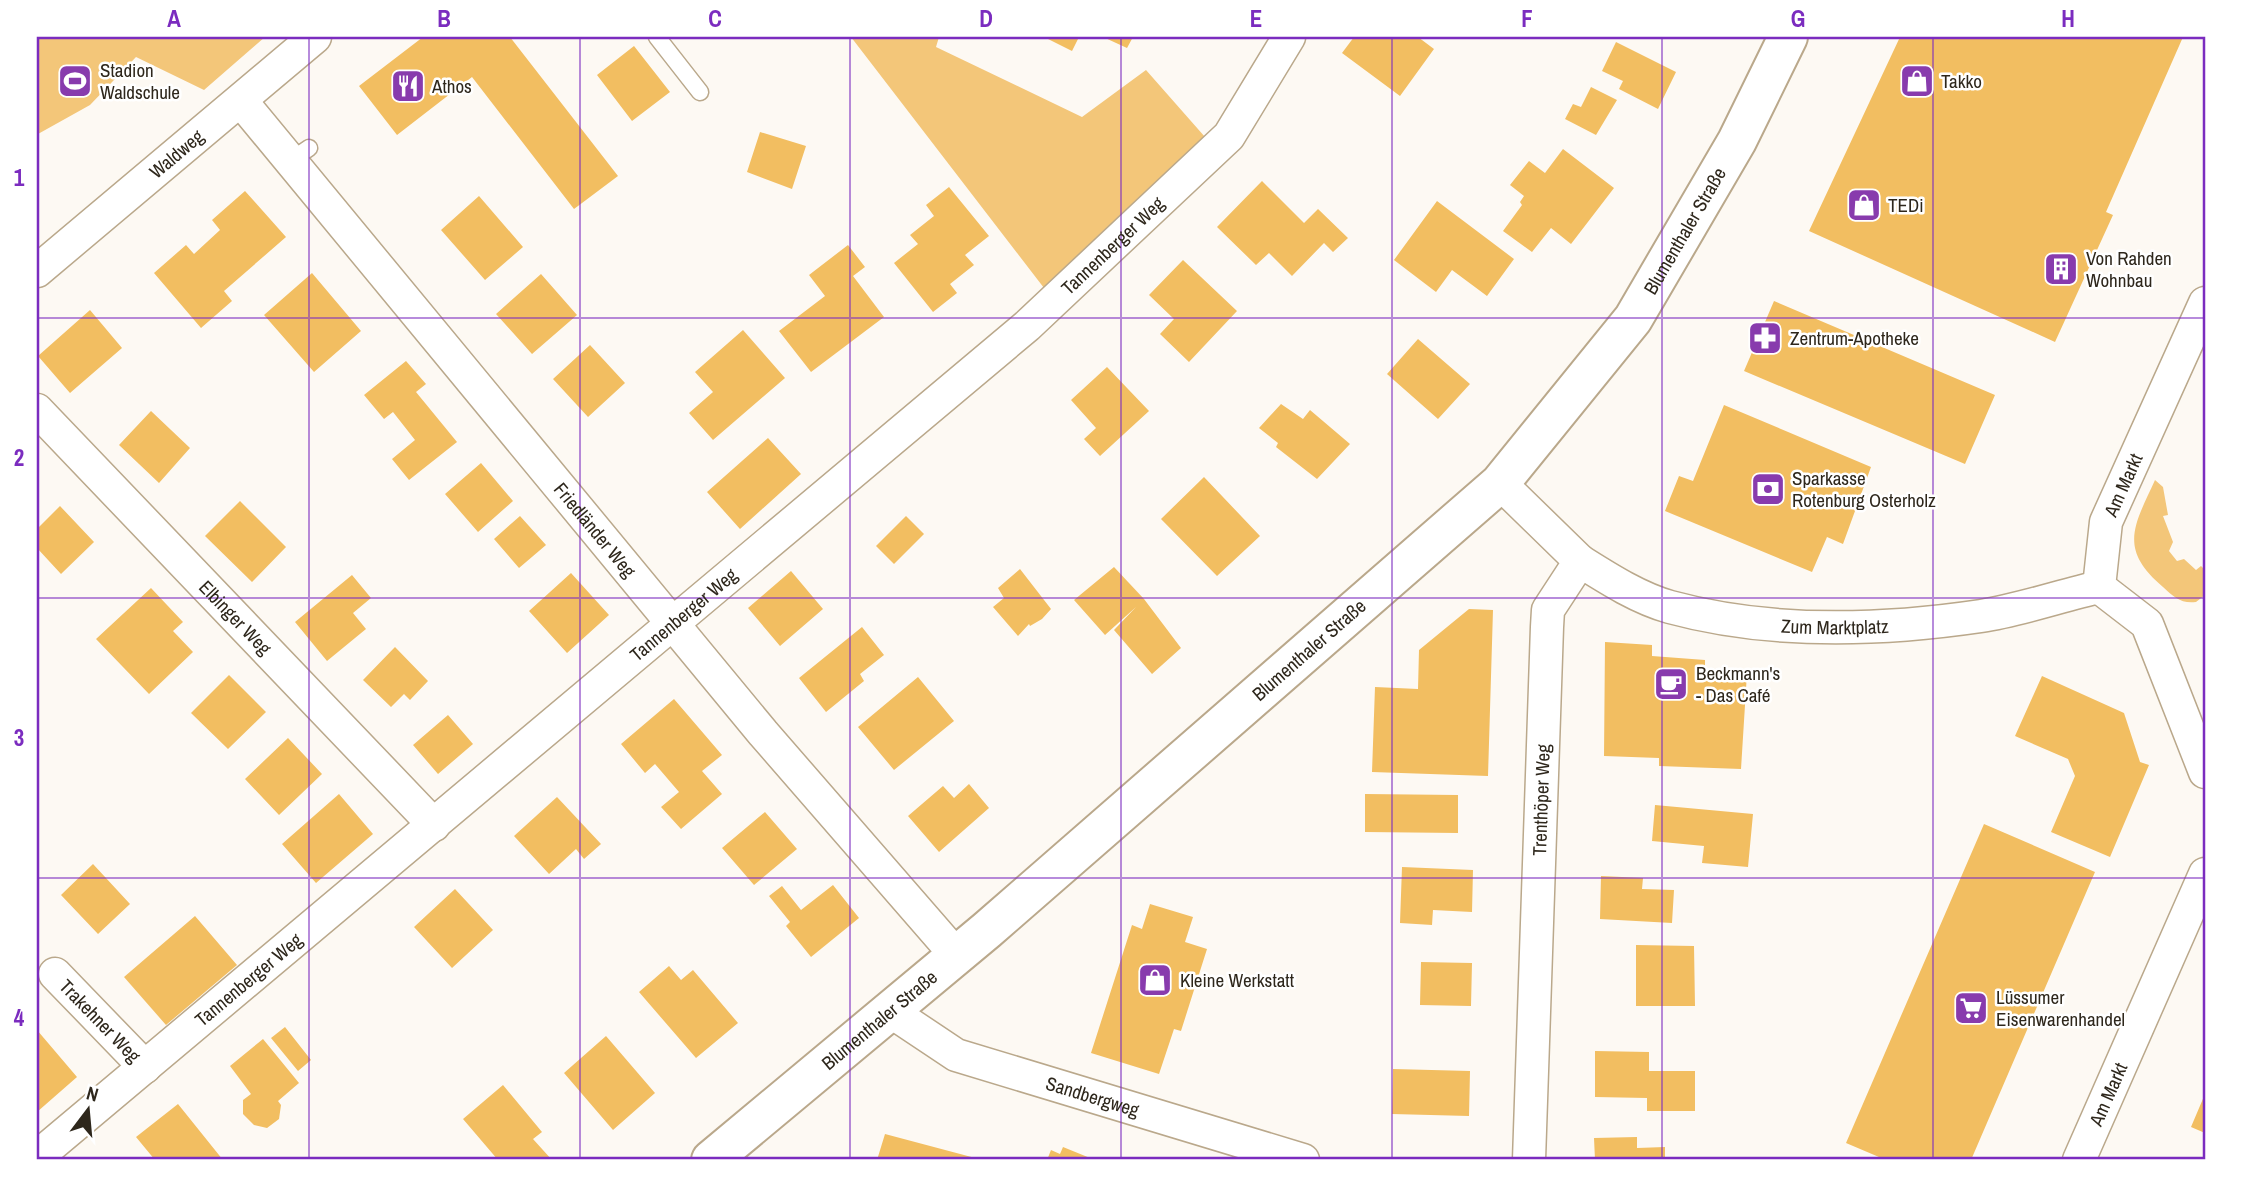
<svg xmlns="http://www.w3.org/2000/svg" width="2242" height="1197" viewBox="0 0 2242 1197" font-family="'Archivo Narrow',sans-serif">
<rect width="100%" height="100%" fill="#fdf9f3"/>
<path fill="#f3c679" d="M37,37H265L204,90L136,57L90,105L38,134L37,139Z
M851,37H939L936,47L1082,117L1146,70L1205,137L1044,288Z
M2155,480L2163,487L2168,515L2163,516L2173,542L2169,551L2177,561L2184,559L2196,570L2201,566L2205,570V595L2196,602C2181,604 2174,597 2163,587C2118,549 2134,526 2155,480Z"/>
<path fill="#f2be61" d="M423,37H510L618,176L574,209L472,77L397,135L359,86Z
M1044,37H1079L1072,51Z
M1103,37H1133L1127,48Z
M1354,37H1418L1434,49L1400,96L1342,53Z
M1900,37H2183L2106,212L2113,215L2055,342L1809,231Z
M1616,42L1676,72L1658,109L1619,89L1623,81L1602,71Z
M634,46L670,92L632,121L597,75Z
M1591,87L1617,100L1596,135L1565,119L1573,104L1581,107Z
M760,132L806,146L792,189L747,172Z
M1563,149L1614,188L1571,244L1551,228L1532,252L1503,231L1522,205L1520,202L1524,196L1510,185L1529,161L1545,173Z
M1262,181L1304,223L1318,209L1348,238L1333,252L1324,243L1292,276L1269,253L1256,265L1217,227Z
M949,187L989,236L965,255L974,265L950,284L957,293L933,312L894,263L918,244L910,235L934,216L926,205Z
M245,191L286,237L224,291L232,301L201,328L154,273L186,245L194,254L220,230L212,220Z
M479,196L523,247L485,280L441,230Z
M1437,201L1514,259L1487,296L1452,270L1436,292L1394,260Z
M848,245L865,267L853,276L884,317L811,372L779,331L825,296L809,275Z
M1183,260L1237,311L1189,362L1160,334L1174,319L1149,295Z
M312,273L361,331L314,372L264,315Z
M541,274L577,315L532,354L496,314Z
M1774,301L1995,395L1965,464L1744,371Z
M90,310L122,348L70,393L38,356Z
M743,330L785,378L713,440L689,413L713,392L695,372Z
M1418,339L1470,384L1438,419L1387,374Z
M590,345L625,383L588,417L553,379Z
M406,361L426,384L416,392L457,442L409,480L392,459L415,440L393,412L384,419L364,395Z
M1107,367L1149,411L1100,456L1084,439L1096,428L1071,400Z
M1281,404L1303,419L1310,410L1350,444L1317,479L1276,447L1278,443L1259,428Z
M1724,405L1871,467L1843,544L1827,537L1812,572L1665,511L1679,476L1693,481Z
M151,411L190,448L159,483L119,445Z
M768,438L801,474L740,529L707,492Z
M481,463L513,501L478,532L445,494Z
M1204,477L1260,536L1217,576L1161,519Z
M240,501L286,547L252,582L205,536Z
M60,506L94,542L61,574L37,548V529Z
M520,516L546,545L519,568L494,539Z
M906,516L924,534L894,564L876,546Z
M1114,567L1144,599L1181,648L1152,674L1114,630L1136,607L1105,635L1074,600Z
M1020,569L1051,609L1042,619L1030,626L1029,624L1018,636L993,607L1004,598L998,588Z
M791,571L823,609L780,646L748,608Z
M571,573L609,615L567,653L529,611Z
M352,575L371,598L353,613L366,629L327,661L295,622Z
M151,588L183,622L173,631L193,652L149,694L96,639Z
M1469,609L1493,610L1488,776L1372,772L1375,687L1418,689L1419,650Z
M862,627L884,655L860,674L864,681L826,712L799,678Z
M1605,642L1652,645V656L1705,660V670L1747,673L1741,769L1659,766V758L1604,756Z
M395,647L428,681L410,700L404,694L391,707L363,680Z
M229,675L266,712L228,749L191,713Z
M2042,676L2124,713L2140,762L2149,765L2110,857L2051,832L2075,776L2068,759L2015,736Z
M918,677L954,721L894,770L858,727Z
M674,699L722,755L702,771L722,794L681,829L661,807L679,792L655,764L645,773L621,744Z
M448,715L473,744L438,774L413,745Z
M288,738L322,774L279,815L245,779Z
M969,784L989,808L939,852L908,816L943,786L954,798Z
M339,794L373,834L316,883L282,844Z
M1365,794L1458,795V833L1365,832Z
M557,797L601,844L584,859L576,849L549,874L514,836Z
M1655,805L1753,814L1748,867L1702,863L1704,846L1652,841Z
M765,812L797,849L754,885L722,848Z
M1984,824L2095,872L1971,1160H1886L1846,1143Z
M93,864L130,904L98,934L61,895Z
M1402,867L1473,870L1472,912L1433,910L1432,925L1400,923Z
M1601,876L1643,878L1642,889L1674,890L1672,923L1600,919Z
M833,885L859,918L811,957L786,926L790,922L769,896L782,886L801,910Z
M455,889L493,930L452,968L414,927Z
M1150,904L1193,917L1185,942L1207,949L1181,1031L1174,1029L1159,1074L1091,1053L1132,925L1142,929Z
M195,916L237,965L166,1025L124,977Z
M1636,945L1694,946L1695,1006H1636Z
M1421,962L1472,963L1471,1006L1420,1005Z
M669,966L681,980L693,970L738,1023L696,1058L639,992Z
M285,1027L311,1060L298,1071L271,1038Z
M37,1030L77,1077L37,1112Z
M606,1036L655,1093L613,1130L564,1073Z
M263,1039L299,1083L278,1101L281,1105L279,1119L267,1128L254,1125L243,1114V1100L251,1094L230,1066Z
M1595,1051L1649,1052V1071H1695V1111H1647V1098L1595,1097Z
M1393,1069L1470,1071L1469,1116L1392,1114Z
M503,1085L542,1132L533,1139L552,1160H498L463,1119Z
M2205,1094V1133L2191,1127Z
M178,1104L223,1160H155L136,1137Z
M885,1134L979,1159V1160H877Z
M1637,1137V1148L1665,1147V1160H1595L1594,1138Z
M1063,1147L1095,1160H1047L1051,1150L1060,1154Z"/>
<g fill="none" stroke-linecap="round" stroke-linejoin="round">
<g stroke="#baa88b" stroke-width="19">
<path id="service" d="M657,37L700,92
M290,161L309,148"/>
</g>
<g stroke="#baa88b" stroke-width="35">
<g id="minor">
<path id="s1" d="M241,101L763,733L956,955"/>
<path id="s2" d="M37,271L315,37"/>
<path d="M2205,303L2106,522L2099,587L2147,624L2205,772"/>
<path id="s3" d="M37,410L434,825"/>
<path d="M1500,483L1580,561L1548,610L1547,627L1529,1160"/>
<path id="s4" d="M1580,561C1607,578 1638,598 1670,607C1769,634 1879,631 1981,616C2020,610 2060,596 2099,587"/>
<path id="s5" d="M55,974L145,1067"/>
<path id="s6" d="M890,1011L956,1055L1303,1160"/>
<path id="s7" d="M37,1157L1027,326L1229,136L1289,37"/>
<path id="s8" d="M2079,1160L2205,874"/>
</g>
</g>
<g stroke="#baa88b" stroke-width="42">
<g id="secondary">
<path id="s9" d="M711,1160L987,930L1500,483L1633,319L1737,141L1788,37"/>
</g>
</g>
<use href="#service" stroke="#fff" stroke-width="16"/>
<use href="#minor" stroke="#fff" stroke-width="32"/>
<use href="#secondary" stroke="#fff" stroke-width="38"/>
</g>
<path fill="none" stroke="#7b2cbf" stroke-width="2" stroke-opacity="0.55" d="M309,37V1160M580,37V1160M850,37V1160M1121,37V1160M1392,37V1160M1662,37V1160M1933,37V1160M37,318H2205M37,598H2205M37,878H2205"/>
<defs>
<g id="stadium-square" transform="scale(1.75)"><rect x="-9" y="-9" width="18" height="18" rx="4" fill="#883bad" stroke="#fff"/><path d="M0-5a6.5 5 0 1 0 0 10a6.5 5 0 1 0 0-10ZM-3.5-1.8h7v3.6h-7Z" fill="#fff"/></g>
<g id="shop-square" transform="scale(1.75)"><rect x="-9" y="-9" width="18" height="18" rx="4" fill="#883bad" stroke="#fff"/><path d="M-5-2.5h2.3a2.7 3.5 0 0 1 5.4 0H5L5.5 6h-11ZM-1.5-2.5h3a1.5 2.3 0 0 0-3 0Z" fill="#fff"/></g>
<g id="restaurant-square" transform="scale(1.75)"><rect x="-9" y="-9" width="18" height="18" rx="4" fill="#883bad" stroke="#fff"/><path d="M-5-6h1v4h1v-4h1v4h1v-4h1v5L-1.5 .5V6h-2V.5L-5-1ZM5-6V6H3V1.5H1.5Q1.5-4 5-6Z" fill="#fff"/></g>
<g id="building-square" transform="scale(1.75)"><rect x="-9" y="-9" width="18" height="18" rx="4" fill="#883bad" stroke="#fff"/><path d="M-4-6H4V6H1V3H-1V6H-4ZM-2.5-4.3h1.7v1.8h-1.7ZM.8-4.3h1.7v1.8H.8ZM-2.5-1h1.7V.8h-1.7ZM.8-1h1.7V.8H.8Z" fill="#fff"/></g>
<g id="pharmacy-square" transform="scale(1.75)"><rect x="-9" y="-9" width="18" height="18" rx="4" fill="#883bad" stroke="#fff"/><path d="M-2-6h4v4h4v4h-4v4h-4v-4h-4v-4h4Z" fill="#fff"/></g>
<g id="bank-square" transform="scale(1.75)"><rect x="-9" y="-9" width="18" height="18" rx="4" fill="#883bad" stroke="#fff"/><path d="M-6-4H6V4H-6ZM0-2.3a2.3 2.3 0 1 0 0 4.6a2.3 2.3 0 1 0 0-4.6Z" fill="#fff"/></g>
<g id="cafe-square" transform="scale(1.75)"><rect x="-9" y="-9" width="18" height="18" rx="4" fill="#883bad" stroke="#fff"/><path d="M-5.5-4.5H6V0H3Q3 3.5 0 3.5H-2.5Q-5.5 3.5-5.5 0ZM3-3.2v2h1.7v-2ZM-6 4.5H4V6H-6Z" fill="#fff"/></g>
<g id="supermarket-square" transform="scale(1.75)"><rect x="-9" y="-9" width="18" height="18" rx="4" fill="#883bad" stroke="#fff"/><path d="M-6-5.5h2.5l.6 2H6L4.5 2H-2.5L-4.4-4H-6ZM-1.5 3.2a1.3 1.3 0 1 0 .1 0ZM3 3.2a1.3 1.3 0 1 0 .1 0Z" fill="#fff"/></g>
</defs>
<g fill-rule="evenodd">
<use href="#stadium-square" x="75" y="81"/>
<use href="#shop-square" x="1917" y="81"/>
<use href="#restaurant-square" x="408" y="86"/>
<use href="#shop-square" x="1864" y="205"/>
<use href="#building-square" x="2061" y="269"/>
<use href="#pharmacy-square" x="1765" y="338"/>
<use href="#bank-square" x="1768" y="489"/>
<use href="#cafe-square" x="1671" y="684"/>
<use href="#shop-square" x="1155" y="980"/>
<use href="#supermarket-square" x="1971" y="1008"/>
</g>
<g text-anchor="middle" stroke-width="5" stroke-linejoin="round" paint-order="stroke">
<g font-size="19" fill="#2e271c" stroke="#fff" text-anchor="start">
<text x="100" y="77">Stadion<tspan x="100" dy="22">Waldschule</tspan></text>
<text x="1941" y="88">Takko</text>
<text x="432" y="93">Athos</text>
<text x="1888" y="212">TEDi</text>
<text x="2086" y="265">Von Rahden<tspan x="2086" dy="22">Wohnbau</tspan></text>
<text x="1790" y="345">Zentrum-Apotheke</text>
<text x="1792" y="485">Sparkasse<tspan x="1792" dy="22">Rotenburg Osterholz</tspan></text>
<text x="1696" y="680">Beckmann's<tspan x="1696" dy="22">- Das Café</tspan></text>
<text x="1180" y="987">Kleine Werkstatt</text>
<text x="1996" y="1004">Lüssumer<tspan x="1996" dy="22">Eisenwarenhandel</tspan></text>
</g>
<g font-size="19" fill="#2e271c" stroke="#fff">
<text dy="7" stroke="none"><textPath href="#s2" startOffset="182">Waldweg</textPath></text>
<text dy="7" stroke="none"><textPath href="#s9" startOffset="1353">Blumenthaler Straße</textPath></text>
<text dy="7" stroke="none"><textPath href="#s7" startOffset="1410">Tannenberger Weg</textPath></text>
<text transform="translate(2123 485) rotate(-66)" y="7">Am Markt</text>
<text dy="7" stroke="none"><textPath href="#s1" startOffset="556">Friedländer Weg</textPath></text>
<text dy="7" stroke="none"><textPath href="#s7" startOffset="844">Tannenberger Weg</textPath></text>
<text dy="7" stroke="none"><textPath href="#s3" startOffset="287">Elbinger Weg</textPath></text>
<text dy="7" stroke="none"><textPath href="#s4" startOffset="268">Zum Marktplatz</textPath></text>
<text dy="7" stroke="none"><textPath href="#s9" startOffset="786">Blumenthaler Straße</textPath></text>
<text transform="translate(1541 800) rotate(-88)" y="7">Trenthöper Weg</text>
<text dy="7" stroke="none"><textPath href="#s7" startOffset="276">Tannenberger Weg</textPath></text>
<text dy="7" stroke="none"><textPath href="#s9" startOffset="219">Blumenthaler Straße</textPath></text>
<text dy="7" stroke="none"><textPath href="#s5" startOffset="65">Trakehner Weg</textPath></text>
<text dy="7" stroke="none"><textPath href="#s8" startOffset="72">Am Markt</textPath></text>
<text dy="7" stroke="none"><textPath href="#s6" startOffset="222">Sandbergweg</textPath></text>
</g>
</g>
<rect width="2242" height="1197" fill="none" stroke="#ffffff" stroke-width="77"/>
<g transform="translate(88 1110) rotate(16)" stroke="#ffffff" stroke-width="5" paint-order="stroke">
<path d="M0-5L12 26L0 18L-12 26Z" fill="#2e271c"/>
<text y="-10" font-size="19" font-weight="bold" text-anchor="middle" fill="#2e271c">N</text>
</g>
<rect x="38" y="38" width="2166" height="1120" fill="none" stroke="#7b2cbf" stroke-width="2.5"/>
<g font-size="23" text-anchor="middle" font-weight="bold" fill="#7b2cbf">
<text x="174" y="27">A</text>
<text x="444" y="27">B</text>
<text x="715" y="27">C</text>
<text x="986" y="27">D</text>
<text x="1256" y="27">E</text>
<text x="1527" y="27">F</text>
<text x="1798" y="27">G</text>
<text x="2068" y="27">H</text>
<text x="19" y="186">1</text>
<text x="19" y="466">2</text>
<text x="19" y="746">3</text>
<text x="19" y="1026">4</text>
</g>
</svg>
